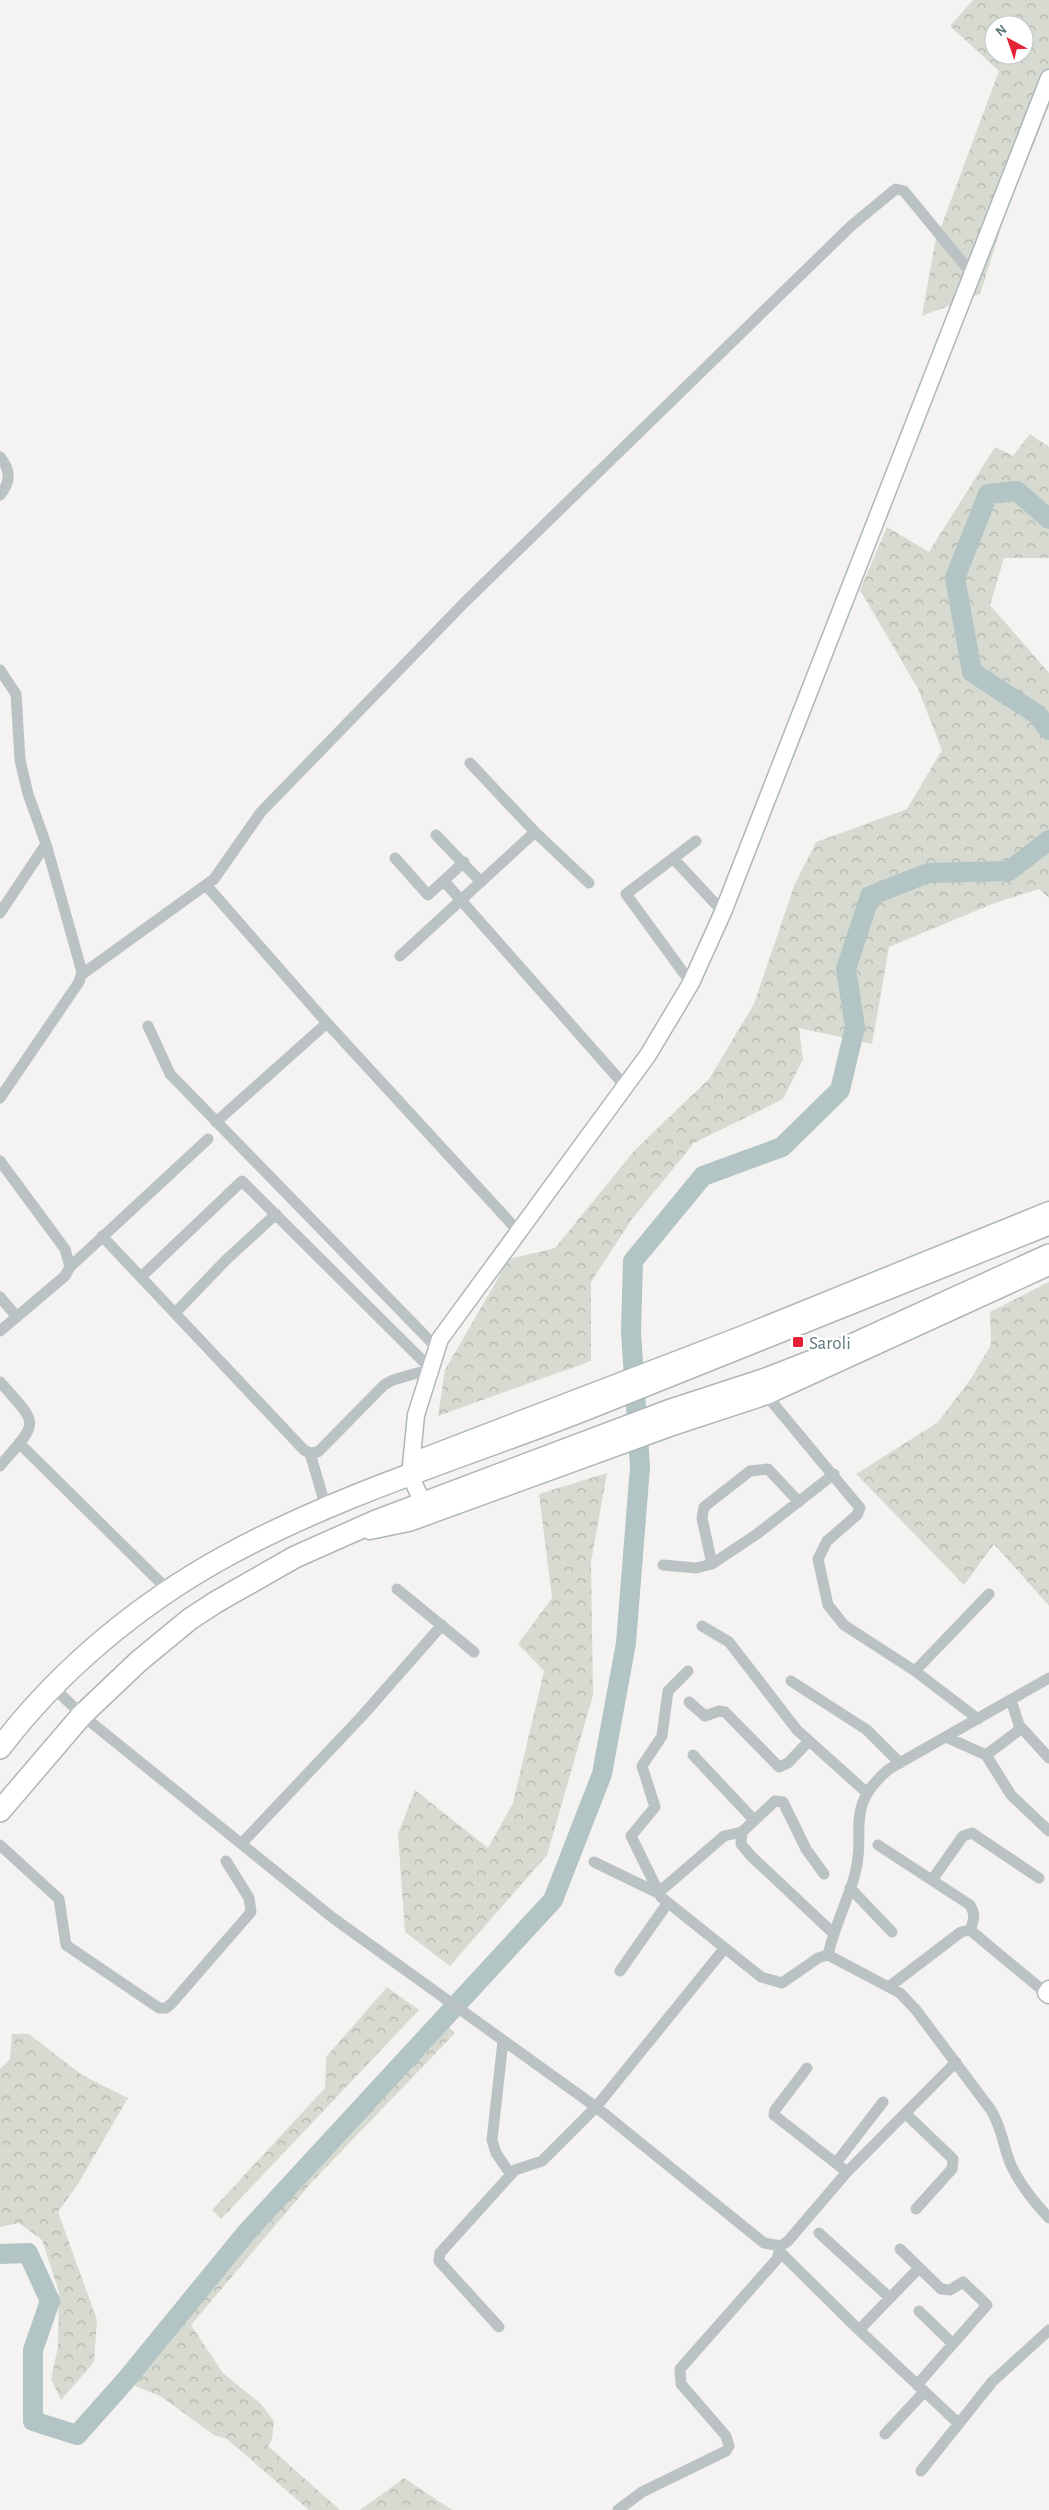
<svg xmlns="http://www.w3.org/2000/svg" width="1049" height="2510" viewBox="0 0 1049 2510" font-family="'Alegreya Sans',sans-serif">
<defs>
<pattern id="forest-crowns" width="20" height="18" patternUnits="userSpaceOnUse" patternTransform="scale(1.25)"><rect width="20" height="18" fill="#d6dad0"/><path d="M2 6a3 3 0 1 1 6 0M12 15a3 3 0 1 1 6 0" fill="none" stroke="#b1b6ae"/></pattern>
</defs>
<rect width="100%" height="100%" fill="#f5f3f1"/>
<path fill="url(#forest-crowns)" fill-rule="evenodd" d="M973,0H1049V106L1004,218L980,294L922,316L935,243L999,71L950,26ZM994,25H1024V55H994Z
M1030,434L1049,447V558H1004L990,605L1049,673V898L1039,889L992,904L889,947L872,1044L799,1028L803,1059L783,1099L694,1143L632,1219L591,1282V1361L438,1416L445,1370L509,1259L555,1248L634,1151L709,1079L754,1004L794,886L816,842L907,809L942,750L918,689L860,590L887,527L929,552L995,447L1013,456Z
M1049,1282V1606L994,1544L964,1585L856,1474L937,1423L970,1380L991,1345L990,1312Z
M607,1473L591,1562L593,1695L547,1855L450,1966L405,1932L398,1834L415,1790L488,1848L513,1803L544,1671L518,1644L552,1598L539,1494Z
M387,1987L419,2010L221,2219L212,2210L325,2088L326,2057Z
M448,2027L455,2033L312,2182L191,2325L223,2373L261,2404L274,2421L272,2439L268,2446L340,2510H309L227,2439L214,2435L162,2397L133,2385L172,2333L274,2208Z
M12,2034H29L82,2075L128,2098L78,2184L58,2212L97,2320L94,2362L61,2400L51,2379L58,2347L59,2292L42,2240L19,2223L0,2227V2069L10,2059Z
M404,2478L452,2510H360Z"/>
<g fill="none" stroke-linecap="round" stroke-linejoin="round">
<path stroke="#b2c4c4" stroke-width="20" d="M1049,519L1017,491L988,494L955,578L972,672L1038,715L1049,730
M0,2254L28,2253L50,2301L33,2350V2421L77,2435L125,2381L246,2233L553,1900L602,1774L626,1643L640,1467L631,1332L633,1261L703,1176L782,1147L840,1090L855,1027L846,969L870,896L928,873L1009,871L1049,840"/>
<g stroke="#adb7b8" stroke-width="19">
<path id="secondary" d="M412,1461L743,1334L1049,1210
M429,1516L410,1475L416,1415L440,1339L648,1055L691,983L723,912L1049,78
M370,1531L409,1523L670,1428L767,1396L1049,1267
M1049,1989L1046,1993L1049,1995"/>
</g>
<g stroke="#aeb6b7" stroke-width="24">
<path id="highway" d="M0,1748C59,1670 140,1603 226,1556C339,1494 464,1457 584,1410C740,1349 895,1287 1049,1224
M0,1811L82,1715L139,1661L190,1619L216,1602L295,1557L376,1521L668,1411L763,1380L843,1349L1049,1255"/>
</g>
<path stroke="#bbc2c4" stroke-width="11" d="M0,457C11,470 11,482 0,495
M0,670L16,694L20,760L28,794L46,844L82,972L79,982L0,1098
M470,763L535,832L589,883
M436,835L481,882
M395,858L428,895L464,862
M673,858L723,912
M444,881L625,1086
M206,885L327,1023L519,1232
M0,913L46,844
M400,956L535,832
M81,975L214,879L261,812L465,602L851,226L892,192L896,189L904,191L972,274
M691,983L626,894L696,841
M148,1026L170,1074L437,1348
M216,1122L327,1023
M0,1161L65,1249L70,1267L65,1276L0,1331
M102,1236L304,1450L310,1453L318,1452L384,1385L393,1380L431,1369L242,1181L141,1277
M70,1267L208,1139
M0,1297L17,1317
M175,1313L226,1260L276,1214
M0,1382C40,1427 39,1420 0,1466
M767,1396L860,1508L857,1515L827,1541L818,1559L828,1605L844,1625L915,1671L978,1719
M19,1443L169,1591
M310,1453L326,1508
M712,1564L702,1518L704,1507L750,1471L768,1469L799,1502
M663,1565L696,1568L712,1564L757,1534L834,1474
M397,1589L474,1652
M702,1626L729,1642L797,1730L866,1792
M688,1671L668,1691L662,1736L642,1766L655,1807L631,1836L661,1897L761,1977L782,1983L818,1958L828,1955L900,1993L916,2010L991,2110C1002,2128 1003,2146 1011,2165C1020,2185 1034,2202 1049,2218
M915,1671L989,1594
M791,1681L867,1730L900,1763
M53,1687L82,1715L333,1918L596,2107L764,2243L781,2246L788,2241L847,2172L956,2062
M689,1702L705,1716L719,1711L725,1712L779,1767L788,1763L809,1741
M1019,1725L1049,1758
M946,1737L986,1755L1011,1795L1049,1831
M693,1755L754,1820
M986,1755L1018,1731L1019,1725L1011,1700
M242,1843L363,1715L442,1625
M0,1845L59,1899L66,1945L159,2008H166L172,2003L251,1912L249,1898L226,1861
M878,1845L970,1905C976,1915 974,1920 970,1930
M594,1862L658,1893L724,1836L742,1832
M824,1874L806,1849L783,1802L775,1801L742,1832L741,1844L751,1856L833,1933
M932,1880L963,1836L972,1833L1039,1878
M850,1888L892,1932
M828,1955C834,1928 846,1904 854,1878C868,1829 842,1809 889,1769L1049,1678
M620,1971L667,1904
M890,1986L961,1932L970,1930L1046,1993
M503,2041L492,2140L496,2153L511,2175
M807,2068L775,2110L774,2115L847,2172
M905,2113L953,2159L952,2169L916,2209
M836,2163L883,2102
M819,2233L890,2298
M900,2249L941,2289L950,2290L963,2282L987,2305L917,2385
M780,2252L859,2330L958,2423
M919,2311L953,2344
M499,2327L439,2261L440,2253L515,2170L542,2161L596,2107L724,1949
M859,2330L919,2268
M885,2434L924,2392
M921,2471L992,2382L1049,2330
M618,2510L642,2492L726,2451L729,2446L726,2436L681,2384L680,2369L777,2259L781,2246"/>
<use href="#secondary" stroke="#fff" stroke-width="16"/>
<use href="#highway" stroke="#fff" stroke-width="21"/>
</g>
<rect fill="#e32335" stroke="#fff" stroke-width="2" x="792" y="1336" width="12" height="12" rx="2.5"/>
<g text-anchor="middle" stroke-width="5" stroke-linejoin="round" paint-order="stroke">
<g font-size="19" fill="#5f797c" stroke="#fff" text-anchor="start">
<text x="809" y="1349">Saroli</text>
</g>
</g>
<g transform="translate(1009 40) rotate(320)"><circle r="24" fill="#ffffff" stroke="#bfc9cb"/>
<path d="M0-4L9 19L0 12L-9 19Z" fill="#e32335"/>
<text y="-8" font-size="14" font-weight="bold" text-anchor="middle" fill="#5f797c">N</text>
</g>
</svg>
